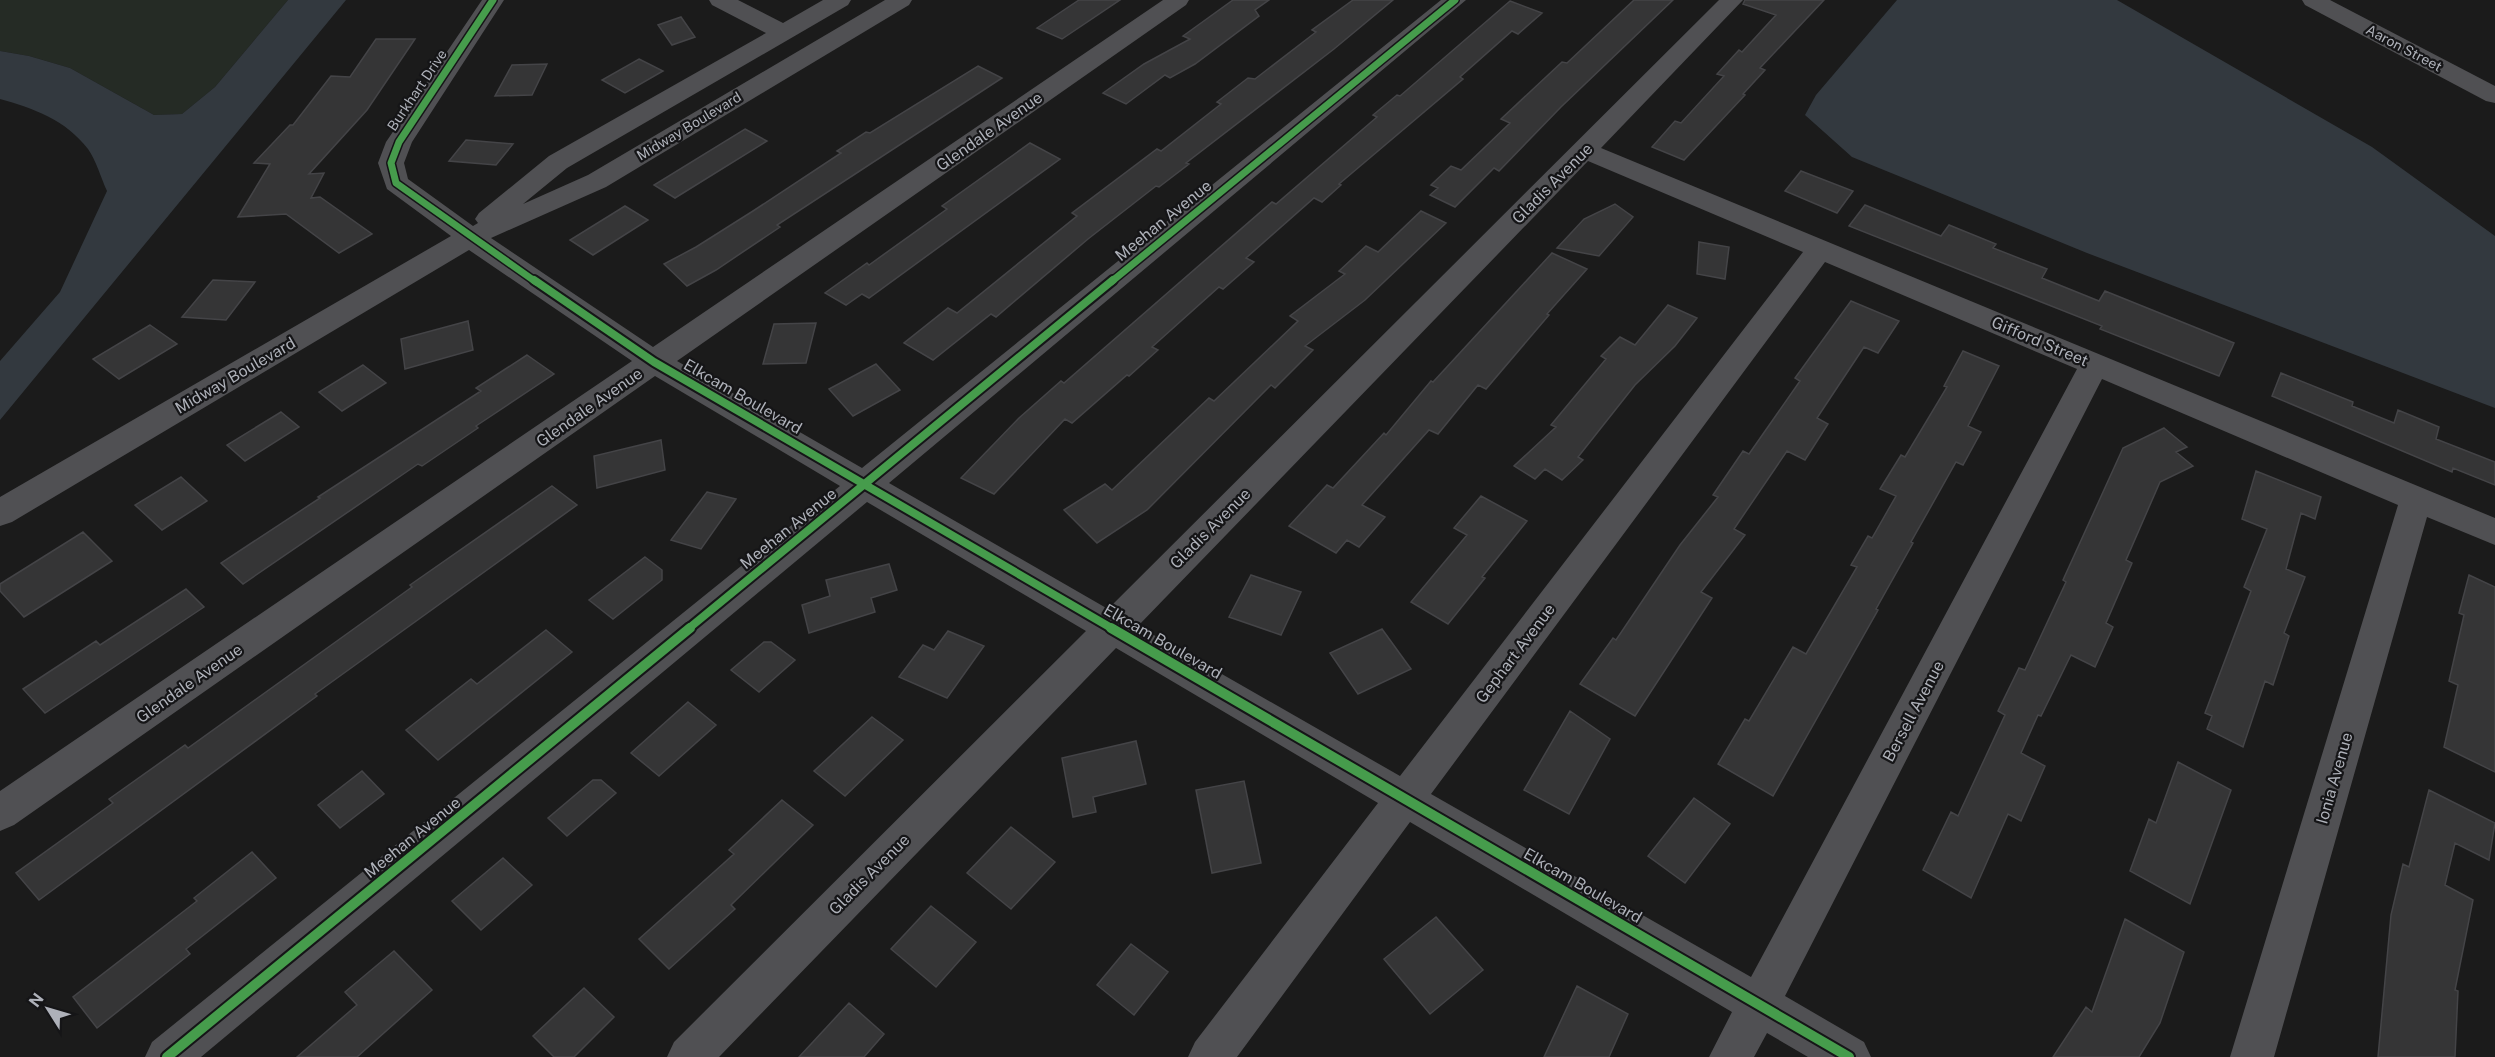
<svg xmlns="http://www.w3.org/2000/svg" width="2495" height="1057" viewBox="0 0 2495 1057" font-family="'Public Sans',sans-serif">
<rect width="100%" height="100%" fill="#1b1b1b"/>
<path fill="#252b25" d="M0,0H288L215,87L182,114L154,115L70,68L29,56L0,51Z"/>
<path fill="#33393f" d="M288,0H346L0,420V361L60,292L107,191C101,178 96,160 88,149C66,120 33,108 0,99V51L29,56L70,68L154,115L182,114L215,87Z
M1897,0H2117L2372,147L2495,236V408L2087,253L1852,157L1805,115L1816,95Z"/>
<path fill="#353536" stroke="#444447" stroke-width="1.5" d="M1079,0H1120L1062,39L1037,28Z
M1233,0H1269L1255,10L1259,16L1195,64L1170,78L1165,75L1126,104L1103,93L1144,64L1190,39L1183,36Z
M1353,0H1393L1334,49L1186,163L1189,164L1159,187L1156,186L1088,239L996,317L991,314L933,360L904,343L948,308L957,313L1077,216L1072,213L1157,149L1161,151L1221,104L1217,102L1248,78L1255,79L1316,32L1312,30Z
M1634,0H1673L1561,107L1499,171L1494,168L1455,207L1430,195L1438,188L1431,185L1451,166L1461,170L1510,123L1501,119L1562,62L1567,63Z
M1745,0H1824L1760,68L1765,70L1743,94L1745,95L1684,160L1652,147L1675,121L1681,123L1724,76L1717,74L1739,50L1742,52L1776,15L1743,4Z
M1510,1L1542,13L1518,34L1512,31L1460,77L1463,79L1339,184L1341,185L1322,202L1314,198L1246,258L1254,262L1223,289L1219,287L1152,347L1158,350L1129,376L1127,375L1072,423L1065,419L994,494L961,478L1019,418L1061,381L1064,383L1272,202L1276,204L1377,117L1373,115L1397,95L1400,96Z
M681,17L695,37L672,45L658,25Z
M376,39H415L367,110L309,174L324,173L311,198L320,197L372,234L339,253L286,214L238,217L270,164L254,163L290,125H293L331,76L350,77Z
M639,59L663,71L625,93L602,80Z
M547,64L532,95L495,96L512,65Z
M978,66L1002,78L777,225L780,227L716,270L687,286L664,264L696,247L753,211L841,153L837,151L866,132L870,133Z
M745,129L767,141L675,198L654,185Z
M466,140L513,144L496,165L449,161Z
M1030,143L1060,159L869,298L862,294L846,305L825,293L867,263L869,265L947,209L942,206Z
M1801,171L1853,191L1837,213L1785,191Z
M1615,204L1633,217L1599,256L1557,248L1584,219Z
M1865,205L1941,236L1949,225L1996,244L1993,248L2047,269L2042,278L2099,301L2105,291L2234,343L2219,376L2100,329L2102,326L1849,226Z
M625,206L648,220L593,255L570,240Z
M1421,211L1446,223L1365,300L1305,346L1313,350L1275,388L1271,385L1147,510L1097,543L1064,510L1105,484L1112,490L1209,398L1214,401L1298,321L1290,316L1345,274L1339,271L1366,246L1378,252Z
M1699,242L1729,247L1725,279L1697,274Z
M1552,253L1587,269L1547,314L1549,315L1486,389L1478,385L1438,434L1429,430L1362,505L1385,517L1359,547L1347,540L1336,553L1289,526L1327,485L1333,488L1384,433L1386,435L1431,381L1433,382Z
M213,280L255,282L226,320L182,317Z
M1851,301L1899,321L1878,353L1864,347L1817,418L1828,424L1805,460L1787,451L1734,529L1745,535L1701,592L1712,598L1635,716L1580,684L1613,638L1616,640L1680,545L1718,497L1713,495L1743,451L1749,454L1800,381L1795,378Z
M1668,305L1697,318L1675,346L1635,385L1578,457L1583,460L1562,480L1545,469L1535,479L1514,466L1556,427L1551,425L1606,359L1601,356L1620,337L1635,345Z
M468,321L473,350L405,369L401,339Z
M816,323L806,363L763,364L774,324Z
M150,325L177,344L119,379L93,359Z
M1963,351L1999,366L1968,426L1981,432L1963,465L1956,462L1911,542L1913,543L1876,609L1878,610L1773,796L1718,764L1745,719L1749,721L1793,647L1806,654L1857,567L1851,565L1868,536L1872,538L1896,496L1880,489L1901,455L1905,457L1947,387L1944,386Z
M527,355L554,374L476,426L478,428L422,466L418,464L243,584L221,563L320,498L318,497L481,391L476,388Z
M876,364L900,390L853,416L829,389Z
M363,365L386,383L342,411L319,392Z
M2281,373L2353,402L2352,406L2394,423L2398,410L2439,427L2436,439L2495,462V485L2453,468L2452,472L2272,396Z
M281,412L299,427L245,461L227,445Z
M2164,428L2187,447L2176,452L2193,466L2160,482L2126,560L2132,563L2106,623L2113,627L2095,667L2071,655L2041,716L2038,715L2021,753L2045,766L2021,821L2008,814L1971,898L1923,870L1951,812L1958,816L2005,715L1998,711L2019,668L2025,670L2066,582L2063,580L2123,448Z
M661,440L665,470L597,488L594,456Z
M2256,471L2321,497L2315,519L2301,513L2286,569L2305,577L2284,633L2289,636L2273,685L2265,681L2243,747L2207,729L2212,716L2205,713L2251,591L2244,587L2267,529L2242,519Z
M181,477L207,501L162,530L135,505Z
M552,486L577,505L315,694L317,696L39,900L16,873L113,803L109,799L185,745L188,748L412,587L410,585Z
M707,492L736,499L701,549L671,540Z
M1481,496L1527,521L1482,577L1485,578L1448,624L1411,602L1467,535L1454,528Z
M83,532L112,561L24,617L0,591V584Z
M645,557L662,570V580L613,619L589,600Z
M889,564L897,590L871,598L875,612L809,633L802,605L830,596L826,580Z
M1251,575L1301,592L1281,635L1229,617Z
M2469,575L2495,587V772L2444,747L2458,685L2449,681L2464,615L2459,613Z
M186,589L204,607L45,713L23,689L96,641L100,645Z
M1382,629L1411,669L1358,694L1330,653Z
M546,630L572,652L438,760L406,730L471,679L477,684Z
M948,631L984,646L947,698L899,677L923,645L934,650Z
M764,642H771L795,660L759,692L731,670Z
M688,702L716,725L659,776L631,753Z
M1570,711L1610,739L1569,814L1524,790Z
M872,717L903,740L845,796L814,771Z
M1136,741L1146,784L1093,797L1096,812L1073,817L1062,758Z
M2178,762L2231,790L2190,904L2130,871L2149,819L2156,823Z
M362,771L384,794L340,828L318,805Z
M593,780H601L616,793L567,836L548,818Z
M1244,781L1261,863L1212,873L1196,790Z
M2429,790L2495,823L2489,860L2455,843L2445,885L2473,900L2455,990L2458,991L2455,1057H2378L2391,915L2403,864L2409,867Z
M1694,798L1730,824L1685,883L1648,856Z
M782,800L813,825L731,905L735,909L669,969L639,939L734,854L729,850Z
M1011,827L1055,862L1011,909L967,873Z
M252,852L276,878L186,949L190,954L97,1028L73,997L197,901L194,898Z
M503,858L532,885L481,930L452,901Z
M931,906L976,942L936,987L891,949Z
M1436,917L1483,970L1430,1014L1384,959Z
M2125,919L2184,952L2160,1023L2139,1057H2053L2086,1007L2092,1012Z
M1131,944L1168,972L1134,1015L1097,985Z
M394,951L432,990L357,1057H297L357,1005L345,992Z
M1577,986L1628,1014L1609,1057H1544Z
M584,988L614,1017L574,1057H554L533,1036Z
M849,1003L884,1034L864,1057H799Z"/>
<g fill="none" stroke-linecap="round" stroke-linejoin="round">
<path fill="#505053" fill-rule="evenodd" d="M482,0H504L412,142L404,163L408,179L473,226L478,223L475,219L479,213L549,156L766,33L712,5L709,0H738L783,23L823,0H851L848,5L567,168L523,204L588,175L885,0H912L909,5L606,187L491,238L653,347L1163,0H1189L1186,5L677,361L862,468L1441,0H1466L889,483L1108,609L1719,0H1743L1601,148L2495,518V545L2427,517L2274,1057H2230L2398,505L2102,379L1785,996L1864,1042L1871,1057H1808L1767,1033L1754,1057H1709L1732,1012L1410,822L1237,1057H1188L1195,1042L1378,803L1116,648L719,1057H667L674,1042L1086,631L867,502L201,1057H145L152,1042L840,486L655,376L14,825L0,831V791L632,361L469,250L12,522L0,526V497L451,236L387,189L378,163L386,142ZM1588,161L1803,252L1400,776L1138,626ZM1825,262L2077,369L1751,977L1431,794Z
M2302,0H2330L2495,86V103L2486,101L2305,5Z"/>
<g stroke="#151517" stroke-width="10">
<path id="cycleway-far2" d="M493,0L399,142L391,163L396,183L536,282
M1111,282L1455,0"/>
</g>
<g stroke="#151517" stroke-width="12">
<path id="cycleway-far1" d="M534,280L654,362L1113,629
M688,629L1113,280"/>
</g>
<g stroke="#151517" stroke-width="14">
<path id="cycleway" d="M1111,628L1849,1057
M167,1057L690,628"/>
</g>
<use href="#cycleway-far2" stroke="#469c4c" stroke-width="7"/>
<use href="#cycleway-far1" stroke="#469c4c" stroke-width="8"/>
<use href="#cycleway" stroke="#469c4c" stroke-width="10"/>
</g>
<g text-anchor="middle" stroke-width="4.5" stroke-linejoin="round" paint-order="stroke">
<g font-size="14" fill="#aeb1b9" stroke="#151517">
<text transform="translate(2404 48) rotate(28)" y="5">Aaron Street</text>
<text transform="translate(417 90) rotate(-56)" y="5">Burkhart Drive</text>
<text transform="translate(689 126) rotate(-31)" y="5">Midway Boulevard</text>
</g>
<g font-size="16" fill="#aeb1b9" stroke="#151517">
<text transform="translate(989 131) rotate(-35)" y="6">Glendale Avenue</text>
<text transform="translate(1552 183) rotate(-45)" y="6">Gladis Avenue</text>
<text transform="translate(1163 220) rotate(-39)" y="6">Meehan Avenue</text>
<text transform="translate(2040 341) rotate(23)" y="6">Gifford Street</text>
<text transform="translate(235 375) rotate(-30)" y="6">Midway Boulevard</text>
<text transform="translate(743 396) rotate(30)" y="6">Elkcam Boulevard</text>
<text transform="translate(589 407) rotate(-35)" y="6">Glendale Avenue</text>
<text transform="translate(788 528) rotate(-39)" y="6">Meehan Avenue</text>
<text transform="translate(1210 528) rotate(-45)" y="6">Gladis Avenue</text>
<text transform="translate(1163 641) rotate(30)" y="6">Elkcam Boulevard</text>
<text transform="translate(1515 653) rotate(-53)" y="6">Gephart Avenue</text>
<text transform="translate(189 683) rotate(-35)" y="6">Glendale Avenue</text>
<text transform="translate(1913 711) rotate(-62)" y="6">Bersell Avenue</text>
<text transform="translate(2334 778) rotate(-74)" y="6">Ionia Avenue</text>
<text transform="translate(412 837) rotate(-39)" y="6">Meehan Avenue</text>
<text transform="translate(869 874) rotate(-45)" y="6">Gladis Avenue</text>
<text transform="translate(1583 885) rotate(30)" y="6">Elkcam Boulevard</text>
</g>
</g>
<g transform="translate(48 1009) rotate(307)" stroke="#151517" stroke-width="4.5" paint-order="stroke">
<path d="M0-4.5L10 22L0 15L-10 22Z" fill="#aeb1b9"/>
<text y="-9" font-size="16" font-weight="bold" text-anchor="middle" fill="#aeb1b9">N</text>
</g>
</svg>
